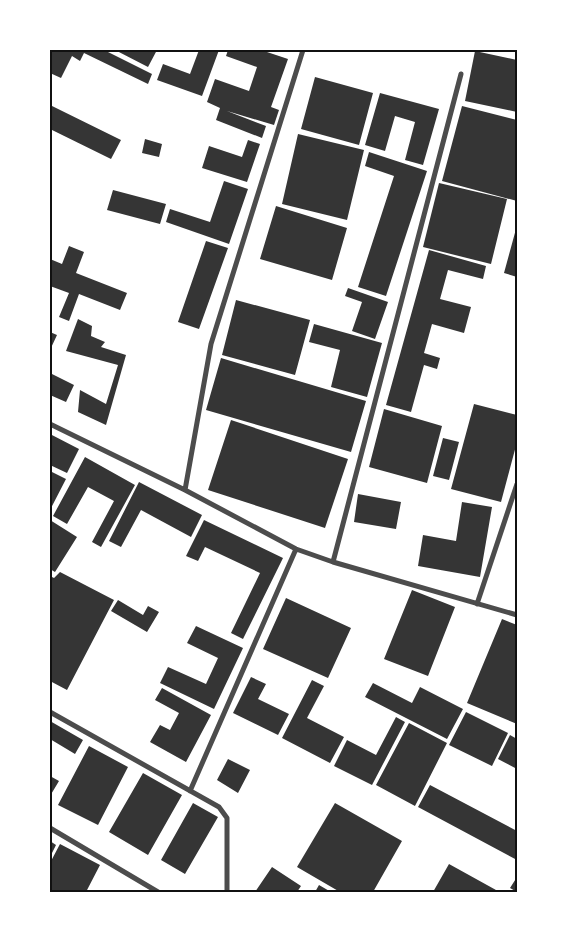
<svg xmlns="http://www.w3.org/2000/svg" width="567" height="942" viewBox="0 0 567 942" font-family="Ubuntu,sans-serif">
<rect width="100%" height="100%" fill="#fff"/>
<path fill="#353535" d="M50,50H104L152,74L148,84L84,53L80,61L72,56L61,78L50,73Z
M115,50H157L148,67Z
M199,50H219L202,96L157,80L163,64L190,74Z
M228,50H261L288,59L271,107L279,110L274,125L227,111L266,126L262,138L216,120L220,108L207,102L215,79L249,91L257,67L226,56Z
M475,51L517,60V112L465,101Z
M315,77L373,93L359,145L301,129Z
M380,93L439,109L423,165L405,160L415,122L395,116L385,151L365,145Z
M50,105L121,140L111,159L50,129Z
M462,106L517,120V201L442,181Z
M298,134L364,150L347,220L282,204Z
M145,139L162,144L159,157L142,153Z
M248,140L260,144L247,182L202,168L209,146L242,157Z
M369,152L427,171L386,296L358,287L394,176L365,166Z
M224,181L248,189L229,244L166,222L170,209L210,222Z
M439,183L507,199L491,264L423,247Z
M113,190L166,204L160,224L107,210Z
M276,206L347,228L332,280L260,259Z
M516,229H517V277L504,273Z
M206,241L228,248L199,329L178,322Z
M69,246L84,252L76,273L127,293L120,310L79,294L69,321L59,317L69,293L50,286V259L62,264Z
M429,250L486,266L483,279L448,270L440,299L471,307L464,333L432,324L424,353L440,358L437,369L424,365L411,412L386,405Z
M348,288L388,302L375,339L352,331L362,302L345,296Z
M236,300L310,320L295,375L222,355Z
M78,319L92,326L91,336L105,342L101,347L126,355L106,425L78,412L80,390L106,404L118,365L66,351Z
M314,324L382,343L367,397L331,387L340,350L309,342Z
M50,332L57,335L50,350Z
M221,358L366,401L351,452L206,410Z
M50,373L74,385L66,402L50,395Z
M474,404L517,415V442L501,502L451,489Z
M384,409L442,426L427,483L369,467Z
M231,420L348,459L325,528L208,490Z
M50,434L79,449L67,473L50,465Z
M443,438L459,442L449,480L433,476Z
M85,457L135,485L101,547L92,542L114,501L88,487L67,524L53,516Z
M50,471L66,479L50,510Z
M139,482L202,515L191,537L141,510L121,547L109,541Z
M358,494L401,502L396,529L354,522Z
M462,502L492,507L480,577L418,566L423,535L456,541Z
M50,520L77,537L55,572L50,569Z
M204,520L283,558L243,639L231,633L260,573L205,547L198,561L186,556Z
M60,572L114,600L67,690L50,681V576L54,578Z
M412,590L455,607L428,676L384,659Z
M286,598L351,628L328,678L263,649Z
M118,600L143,615L148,606L159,612L147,632L111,611Z
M502,619L517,625V724L467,703Z
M196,626L243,648L214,709L160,683L168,667L206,684L218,658L187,643Z
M251,677L266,684L258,699L289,714L278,735L233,713Z
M312,680L324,686L307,718L344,737L330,763L282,738Z
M373,683L412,703L420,687L463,709L447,739L365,697Z
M162,688L211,715L186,762L150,742L160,725L170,730L179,713L155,700Z
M466,712L508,733L492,766L449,745Z
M396,717L405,722L372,785L334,766L347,740L376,755Z
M50,721L83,740L75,754L50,739Z
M409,723L447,743L415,806L376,785Z
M510,735L517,739V769L498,759Z
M89,746L128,767L98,825L58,805Z
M228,759L250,770L238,793L217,780Z
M143,773L182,795L148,855L109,832Z
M50,776L59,781L50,796Z
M430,785L517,831V860L418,807Z
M193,803L218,817L185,874L161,860Z
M335,803L402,841L373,892H340L297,867Z
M50,841L56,845L50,857Z
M60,844L100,865L86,892H50V863Z
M449,864L496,890L495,892H433Z
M272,867L301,886L297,892H255Z
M517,877V892L510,888Z
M319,885L331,892H315Z"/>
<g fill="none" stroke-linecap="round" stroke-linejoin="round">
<path stroke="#4c4c4c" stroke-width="5" d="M50,424L185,490L296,549L333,562L517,615
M185,490L211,344L303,50
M333,562L461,74
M477,604L517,484
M50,712L219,807L227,818V892
M190,791L296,549
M50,828L158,892"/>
</g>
<rect width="567" height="942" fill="none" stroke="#ffffff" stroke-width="102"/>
<rect x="51" y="51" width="465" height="840" fill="none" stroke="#111" stroke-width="2"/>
</svg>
